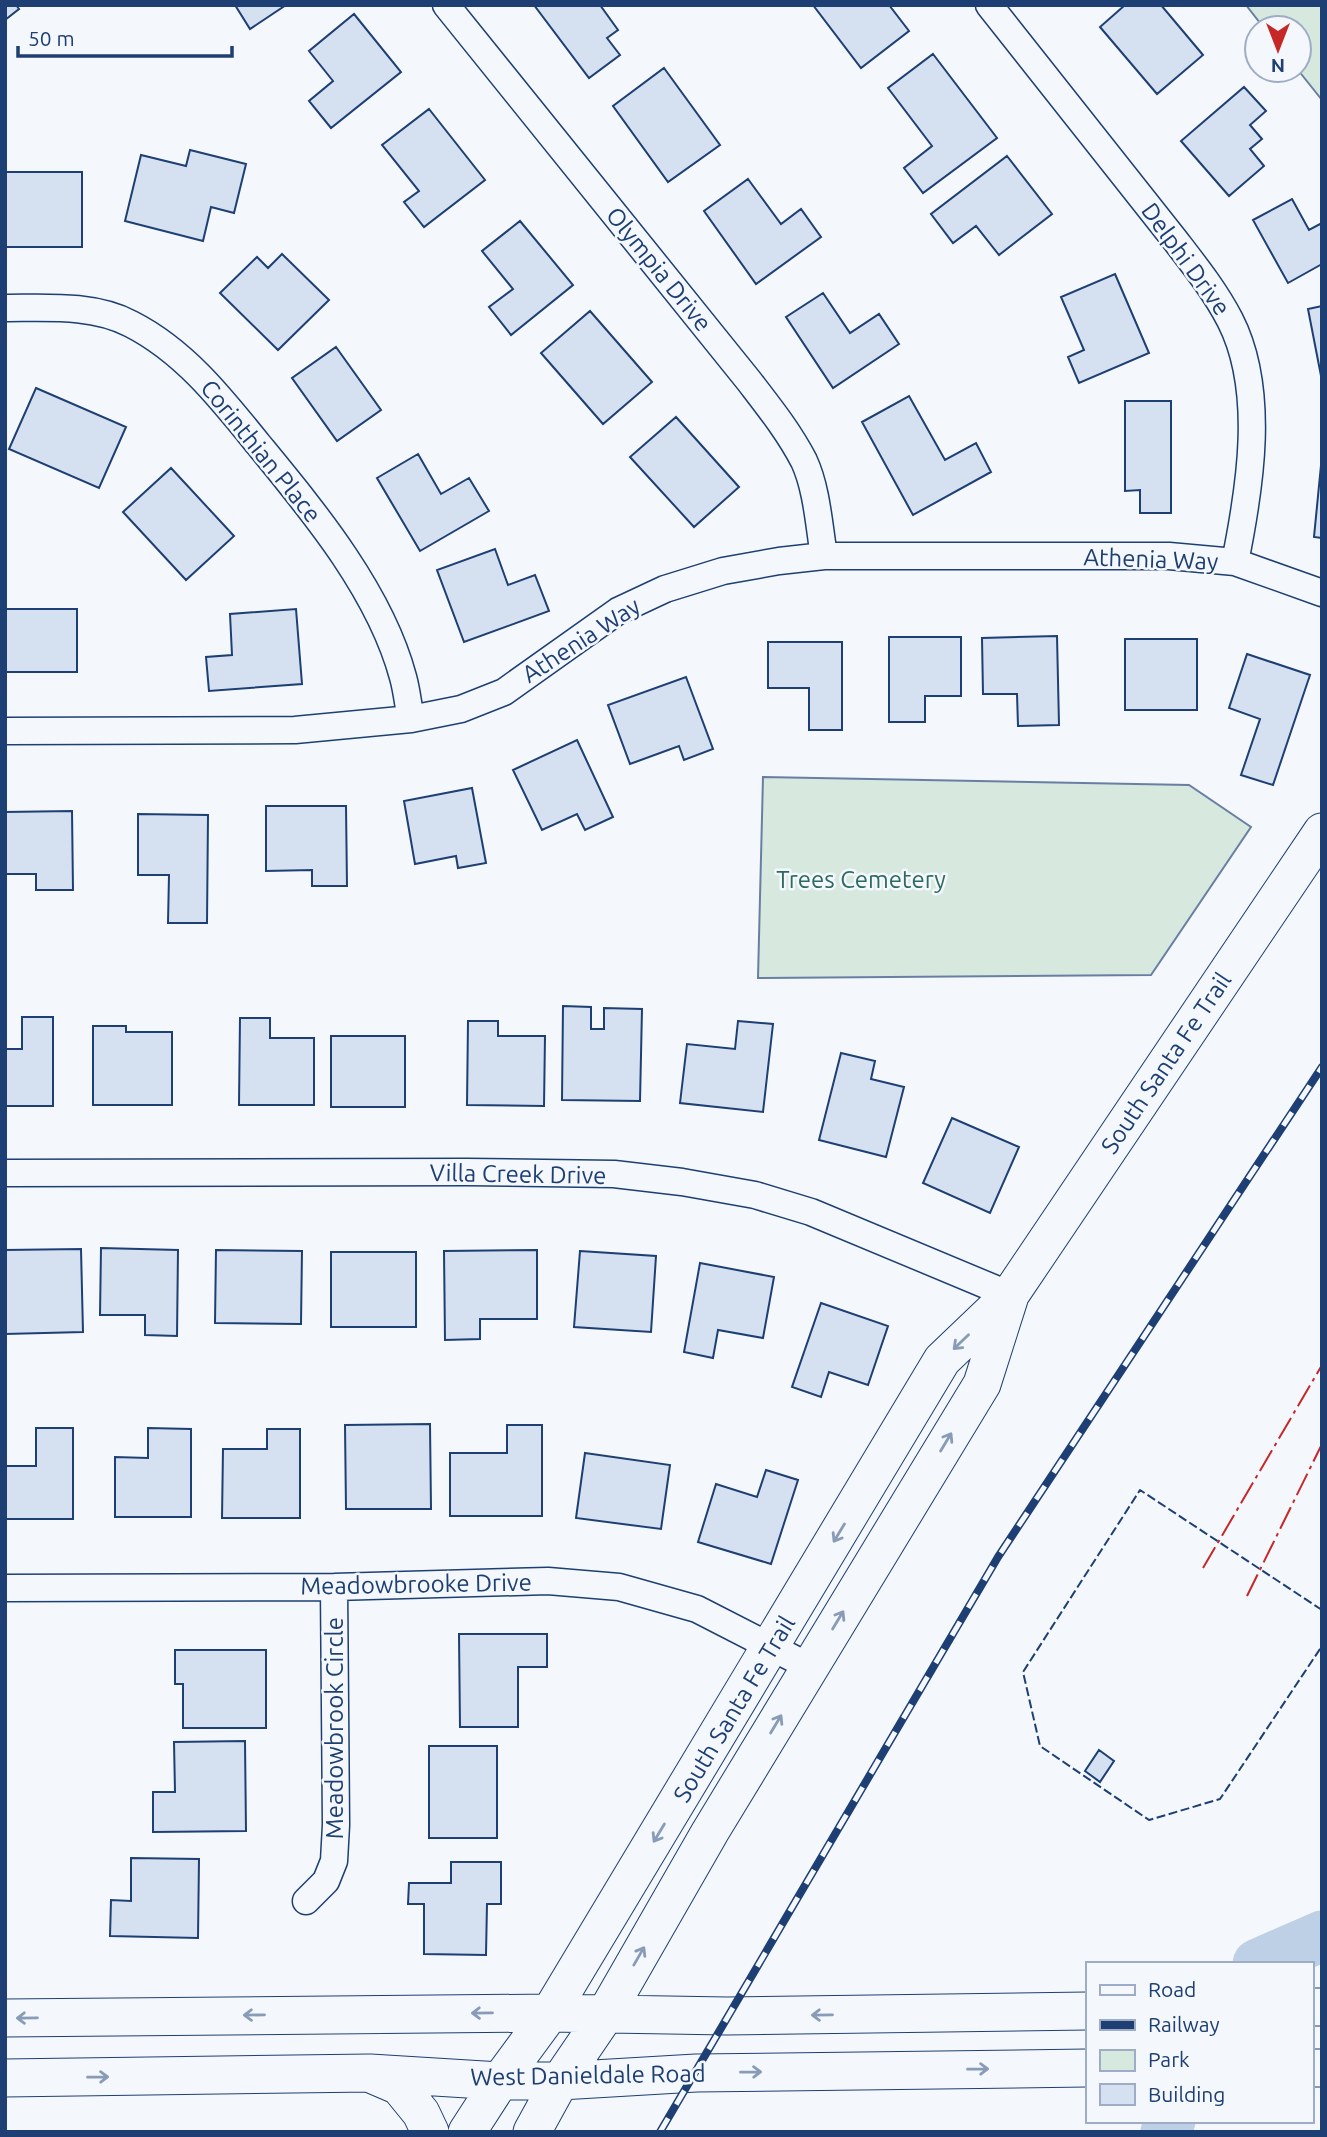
<svg xmlns="http://www.w3.org/2000/svg" width="1327" height="2137" font-family="Ubuntu,sans-serif">
<style>
.green{fill:#d7e8df;stroke:#687fa3;stroke-width:2}
.lines{fill:none;stroke-linecap:round;stroke-linejoin:round}
.river{stroke:#bed0e5;stroke-width:51}
.building{fill:#d5e0f0;stroke:#1d3f73;stroke-width:2}
.street-casing{stroke:#1d3f73;stroke-width:29}
.secondary-casing{stroke:#1d3f73;stroke-width:39}
.street{stroke:#f4f7fb;stroke-width:26}
.secondary{stroke:#f4f7fb;stroke-width:37}
.rail-casing{stroke:#1d3f73;stroke-width:8}
.rail{stroke:#f4f7fb;stroke-width:5;stroke-dasharray:16;stroke-linecap:butt}
.fence{stroke:#1d3f73;stroke-width:2;stroke-dasharray:9 3.5;stroke-linecap:butt}
.power{stroke:#c62828;stroke-width:2;stroke-dasharray:24 5 3.5 5;stroke-linecap:butt}
.oneway{stroke:#889bb7}
.labels{text-anchor:middle;dominant-baseline:central;stroke-width:5;stroke-linejoin:round;paint-order:stroke}
.street-label{font-size:24px;fill:#1d3f73;stroke:#f4f7fb}
.park-label{font-size:24px;fill:#2c6c60;stroke:#f4f7fb}
</style>
<rect width="100%" height="100%" fill="#f4f7fb"/>
<!-- green -->
<path class="green" d="M1246 5H1322V100L1298 70 1299 28H1264Z
M763 777 1189 785 1251 827 1151 975 758 978Z"/>
<g class="lines">
<!-- river -->
<path class="river" d="M1258 1964 1322 1936
M1166 2132 1170 2121"/>
</g>
<!-- building -->
<path class="building" d="M5 5H16L19 9 5 20Z
M235 5H286L250 29Z
M534 5H600L618 30 607 38 620 55 589 78Z
M813 5H889L909 31 861 68Z
M1125 5H1161L1203 55 1157 94 1100 27Z
M354 14 401 72 331 128 309 101 333 81 309 51Z
M933 54 997 138 923 193 904 168 932 146 888 88Z
M664 68 720 145 668 182 613 106Z
M1244 87 1266 111 1250 125 1262 139 1250 149 1264 166 1229 196 1181 141Z
M429 109 485 180 424 227 404 202 419 191 382 145Z
M190 150 246 164 234 213 211 207 203 241 125 221 141 155 186 166Z
M1007 156 1052 214 999 255 976 226 953 243 931 214Z
M5 172H82V247H5Z
M748 179 781 224 801 209 821 237 756 284 704 211Z
M1292 199 1309 230 1322 223V264L1288 283 1253 220Z
M520 221 573 285 511 335 489 307 513 289 482 251Z
M282 254 329 300 278 350 220 293 257 257 268 268Z
M1115 274 1149 353 1079 383 1068 357 1084 350 1061 297Z
M823 293 850 333 879 314 899 344 833 388 786 317Z
M1322 306V381L1308 309Z
M590 311 652 382 603 424 541 353Z
M336 347 381 410 337 441 292 378Z
M36 388 126 427 99 488 9 449Z
M909 396 945 460 976 443 991 472 913 515 862 422Z
M1125 401H1171V513H1140V490L1125 491Z
M676 417 739 487 694 527 630 457Z
M418 454 441 494 469 478 489 511 420 551 377 478Z
M1322 455V538L1314 537Z
M171 468 234 536 186 580 123 512Z
M495 549 508 585 535 575 549 611 464 642 437 570Z
M5 609H77V672H5Z
M296 609 302 684 209 691 206 657 232 655 230 614Z
M1057 636 1059 725 1018 726 1017 694H983L982 638Z
M889 637H961V696H925V722H889Z
M1125 639H1197V710H1125Z
M768 642H842V730H809V688H768Z
M1247 654 1310 675 1273 785 1241 775 1260 719 1229 708Z
M686 677 713 749 684 760 679 746 630 764 608 705Z
M577 740 613 817 585 830 577 814 542 830 513 770Z
M472 788 486 863 458 868 456 856 415 864 404 801Z
M266 806H346L347 886H312V870L266 871Z
M72 811 73 890H36V874H5V812Z
M138 814 208 815 207 923H168L169 875H138Z
M563 1006 591 1007V1029H604V1008L642 1009 640 1101 562 1100Z
M22 1017H53V1106H5V1049H22Z
M240 1018H270V1038H314V1105H239Z
M468 1021H498V1036H545L544 1106 467 1105Z
M738 1021 773 1024 763 1112 680 1103 687 1044 735 1049Z
M93 1026H126V1032H172V1105H93Z
M331 1036H405V1107H331Z
M841 1053 875 1061 871 1079 904 1087 886 1157 819 1140Z
M952 1118 1019 1147 990 1213 923 1183Z
M101 1248 178 1250 177 1336 145 1335V1315H100Z
M81 1249 83 1332 5 1334V1250Z
M216 1250 302 1251 301 1324 215 1323Z
M537 1250V1319H480V1339L445 1340 444 1251Z
M580 1251 656 1256 651 1332 574 1327Z
M331 1252H416V1327H331Z
M700 1263 774 1277 763 1338 718 1330 713 1358 684 1352Z
M821 1303 888 1326 868 1385 829 1372 821 1397 792 1387Z
M430 1424 431 1509H346L345 1425Z
M507 1425H542V1516H450V1453H507Z
M36 1428H73V1519H5V1466H36Z
M148 1428 191 1429V1517H115V1457L148 1458Z
M267 1429H300V1518H222L223 1449H267Z
M585 1453 670 1465 661 1529 576 1518Z
M766 1470 798 1480 771 1564 698 1542 716 1484 757 1497Z
M459 1634H547V1667H518V1727H460Z
M175 1650H266V1728H183V1684H175Z
M245 1741 246 1831 153 1832V1792H175L174 1742Z
M429 1746H497V1838H429Z
M1099 1750 1114 1761 1100 1782 1085 1771Z
M131 1858 199 1859 198 1938 110 1936 111 1900 131 1901Z
M451 1862H501V1904H487L486 1955 424 1954V1904H408L409 1883H451Z"/>
<g class="lines">
<defs>
<path id="street" d="M446 5 749 381C769 407 789 432 804 461 817 489 819 526 824 556
M989 5 1175 240C1195 266 1215 291 1230 320 1266 390 1250 488 1235 562
M5 308C46 308 93 304 131 324 184 351 221 398 258 444 313 511 380 591 403 677 407 691 408 705 411 719
M5 731 295 730 411 719 461 709 504 692 618 611 665 589 723 571 779 561 824 556H1169L1235 562 1322 593
M5 1173 467 1172 614 1174 682 1182 755 1195 811 1212 1010 1295
M5 1588 334 1587 548 1581 619 1587 697 1609 810 1667
M306 1901 326 1881 334 1861 336 1825 334 1587"/>
<path id="secondary" d="M1311 2007H1322
M5 2018 550 2013 727 2016 1087 2011
M1311 2068H1322
M371 2074 399 2086 421 2113 430 2132
M5 2078 370 2073 500 2081H560L696 2073 1087 2068
M467 2132 500 2081 550 2013 942 1360 1010 1295 1322 832
M532 2132 560 2081 605 2015 710 1832 982 1384 1009 1299"/>
</defs>
<!-- street casing -->
<use href="#street" class="street-casing"/>
<!-- secondary casing -->
<use href="#secondary" class="secondary-casing"/>
<!-- street -->
<use href="#street" class="street"/>
<!-- secondary -->
<use href="#secondary" class="secondary"/>
<defs>
<path id="rail" d="M660 2132 998 1557 1322 1067"/>
</defs>
<!-- rail casing -->
<use href="#rail" class="rail-casing"/>
<!-- rail -->
<use href="#rail" class="rail"/>
<!-- fence -->
<path class="fence" d="M1322 1610 1140 1490 1023 1672 1040 1746 1149 1820 1220 1799 1322 1646"/>
<!-- power -->
<path class="power" d="M1203 1568 1322 1365
M1247 1596 1322 1444"/>
</g>
<!-- one-way arrows -->
<defs><path id="oneway-shaft" d="M-6 0H5M1.5-3L5.5 0L1.5 3" fill="none" stroke-width="1.6" stroke-linecap="round" stroke-linejoin="round" transform="scale(1.75)"/></defs>
<g class="oneway">
<use href="#oneway-shaft" transform="translate(961 1342) rotate(136)"/>
<use href="#oneway-shaft" transform="translate(946 1442) rotate(-59)"/>
<use href="#oneway-shaft" transform="translate(839 1533) rotate(121)"/>
<use href="#oneway-shaft" transform="translate(838 1620) rotate(-59)"/>
<use href="#oneway-shaft" transform="translate(776 1724) rotate(-59)"/>
<use href="#oneway-shaft" transform="translate(659 1833) rotate(121)"/>
<use href="#oneway-shaft" transform="translate(639 1956) rotate(-60)"/>
<use href="#oneway-shaft" transform="translate(482 2013) rotate(179)"/>
<use href="#oneway-shaft" transform="translate(254 2015) rotate(179)"/>
<use href="#oneway-shaft" transform="translate(822 2015) rotate(179)"/>
<use href="#oneway-shaft" transform="translate(27 2018) rotate(179)"/>
<use href="#oneway-shaft" transform="translate(978 2069) rotate(-1)"/>
<use href="#oneway-shaft" transform="translate(751 2072) rotate(-1)"/>
<use href="#oneway-shaft" transform="translate(98 2077) rotate(-1)"/>
</g>
<g class="labels">
<!-- street labels -->
<g class="street-label">
<text transform="translate(1186 259) rotate(54)">Delphi Drive</text>
<text transform="translate(659 269) rotate(51)">Olympia Drive</text>
<text transform="translate(261 451) rotate(51)">Corinthian Place</text>
<text transform="translate(1151 559) rotate(2)">Athenia Way</text>
<text transform="translate(581 640) rotate(-33)">Athenia Way</text>
<text transform="translate(1166 1063) rotate(-56)">South Santa Fe Trail</text>
<text transform="translate(518 1174) rotate(1)">Villa Creek Drive</text>
<text transform="translate(416 1584) rotate(-1)">Meadowbrooke Drive</text>
<text transform="translate(734 1709) rotate(-59)">South Santa Fe Trail</text>
<text transform="translate(334 1728) rotate(-90)">Meadowbrook Circle</text>
<text transform="translate(588 2075) rotate(-1)">West Danieldale Road</text>
</g>
<!-- park labels -->
<g class="park-label">
<text x="861" y="879">Trees Cemetery</text>
</g>
</g>
<!-- border -->
<rect width="1327" height="2137" fill="none" stroke="#1d3f73" stroke-width="14"/>
<!-- legend -->
<rect x="1086" y="1962" width="228" height="161" fill="#f4f7fb" stroke="#9eadc5" stroke-width="2"/>
<rect x="1100" y="1985" width="35" height="10" fill="#f4f7fb" stroke="#9eadc5" stroke-width="2"/>
<text x="1148" y="1997" font-size="21" fill="#1d3f73">Road</text>
<rect x="1100" y="2020" width="35" height="10" fill="#1d3f73" stroke="#9eadc5" stroke-width="2"/>
<text x="1148" y="2032" font-size="21" fill="#1d3f73">Railway</text>
<rect x="1100" y="2050" width="35" height="21" fill="#d7e8df" stroke="#9eadc5" stroke-width="2"/>
<text x="1148" y="2067" font-size="21" fill="#1d3f73">Park</text>
<rect x="1100" y="2084" width="35" height="21" fill="#d5e0f0" stroke="#9eadc5" stroke-width="2"/>
<text x="1148" y="2102" font-size="21" fill="#1d3f73">Building</text>
<!-- north arrow -->
<g transform="translate(1278 49) rotate(180)"><circle r="33" fill="#f4f7fb" stroke="#9eadc5" stroke-width="2"/>
<path d="M0-5L12 26L0 18L-12 26Z" fill="#c62828"/>
<text y="-10" font-size="19" font-weight="bold" text-anchor="middle" fill="#1d3f73">N</text>
</g>
<!-- scale -->
<path d="M18 46v10h214v-10" fill="none" stroke="#1d3f73" stroke-width="3.5"/>
<text x="28" y="46" font-size="21" fill="#1d3f73" stroke="#f4f7fb" stroke-width="5" paint-order="stroke">50 m</text>
</svg>
